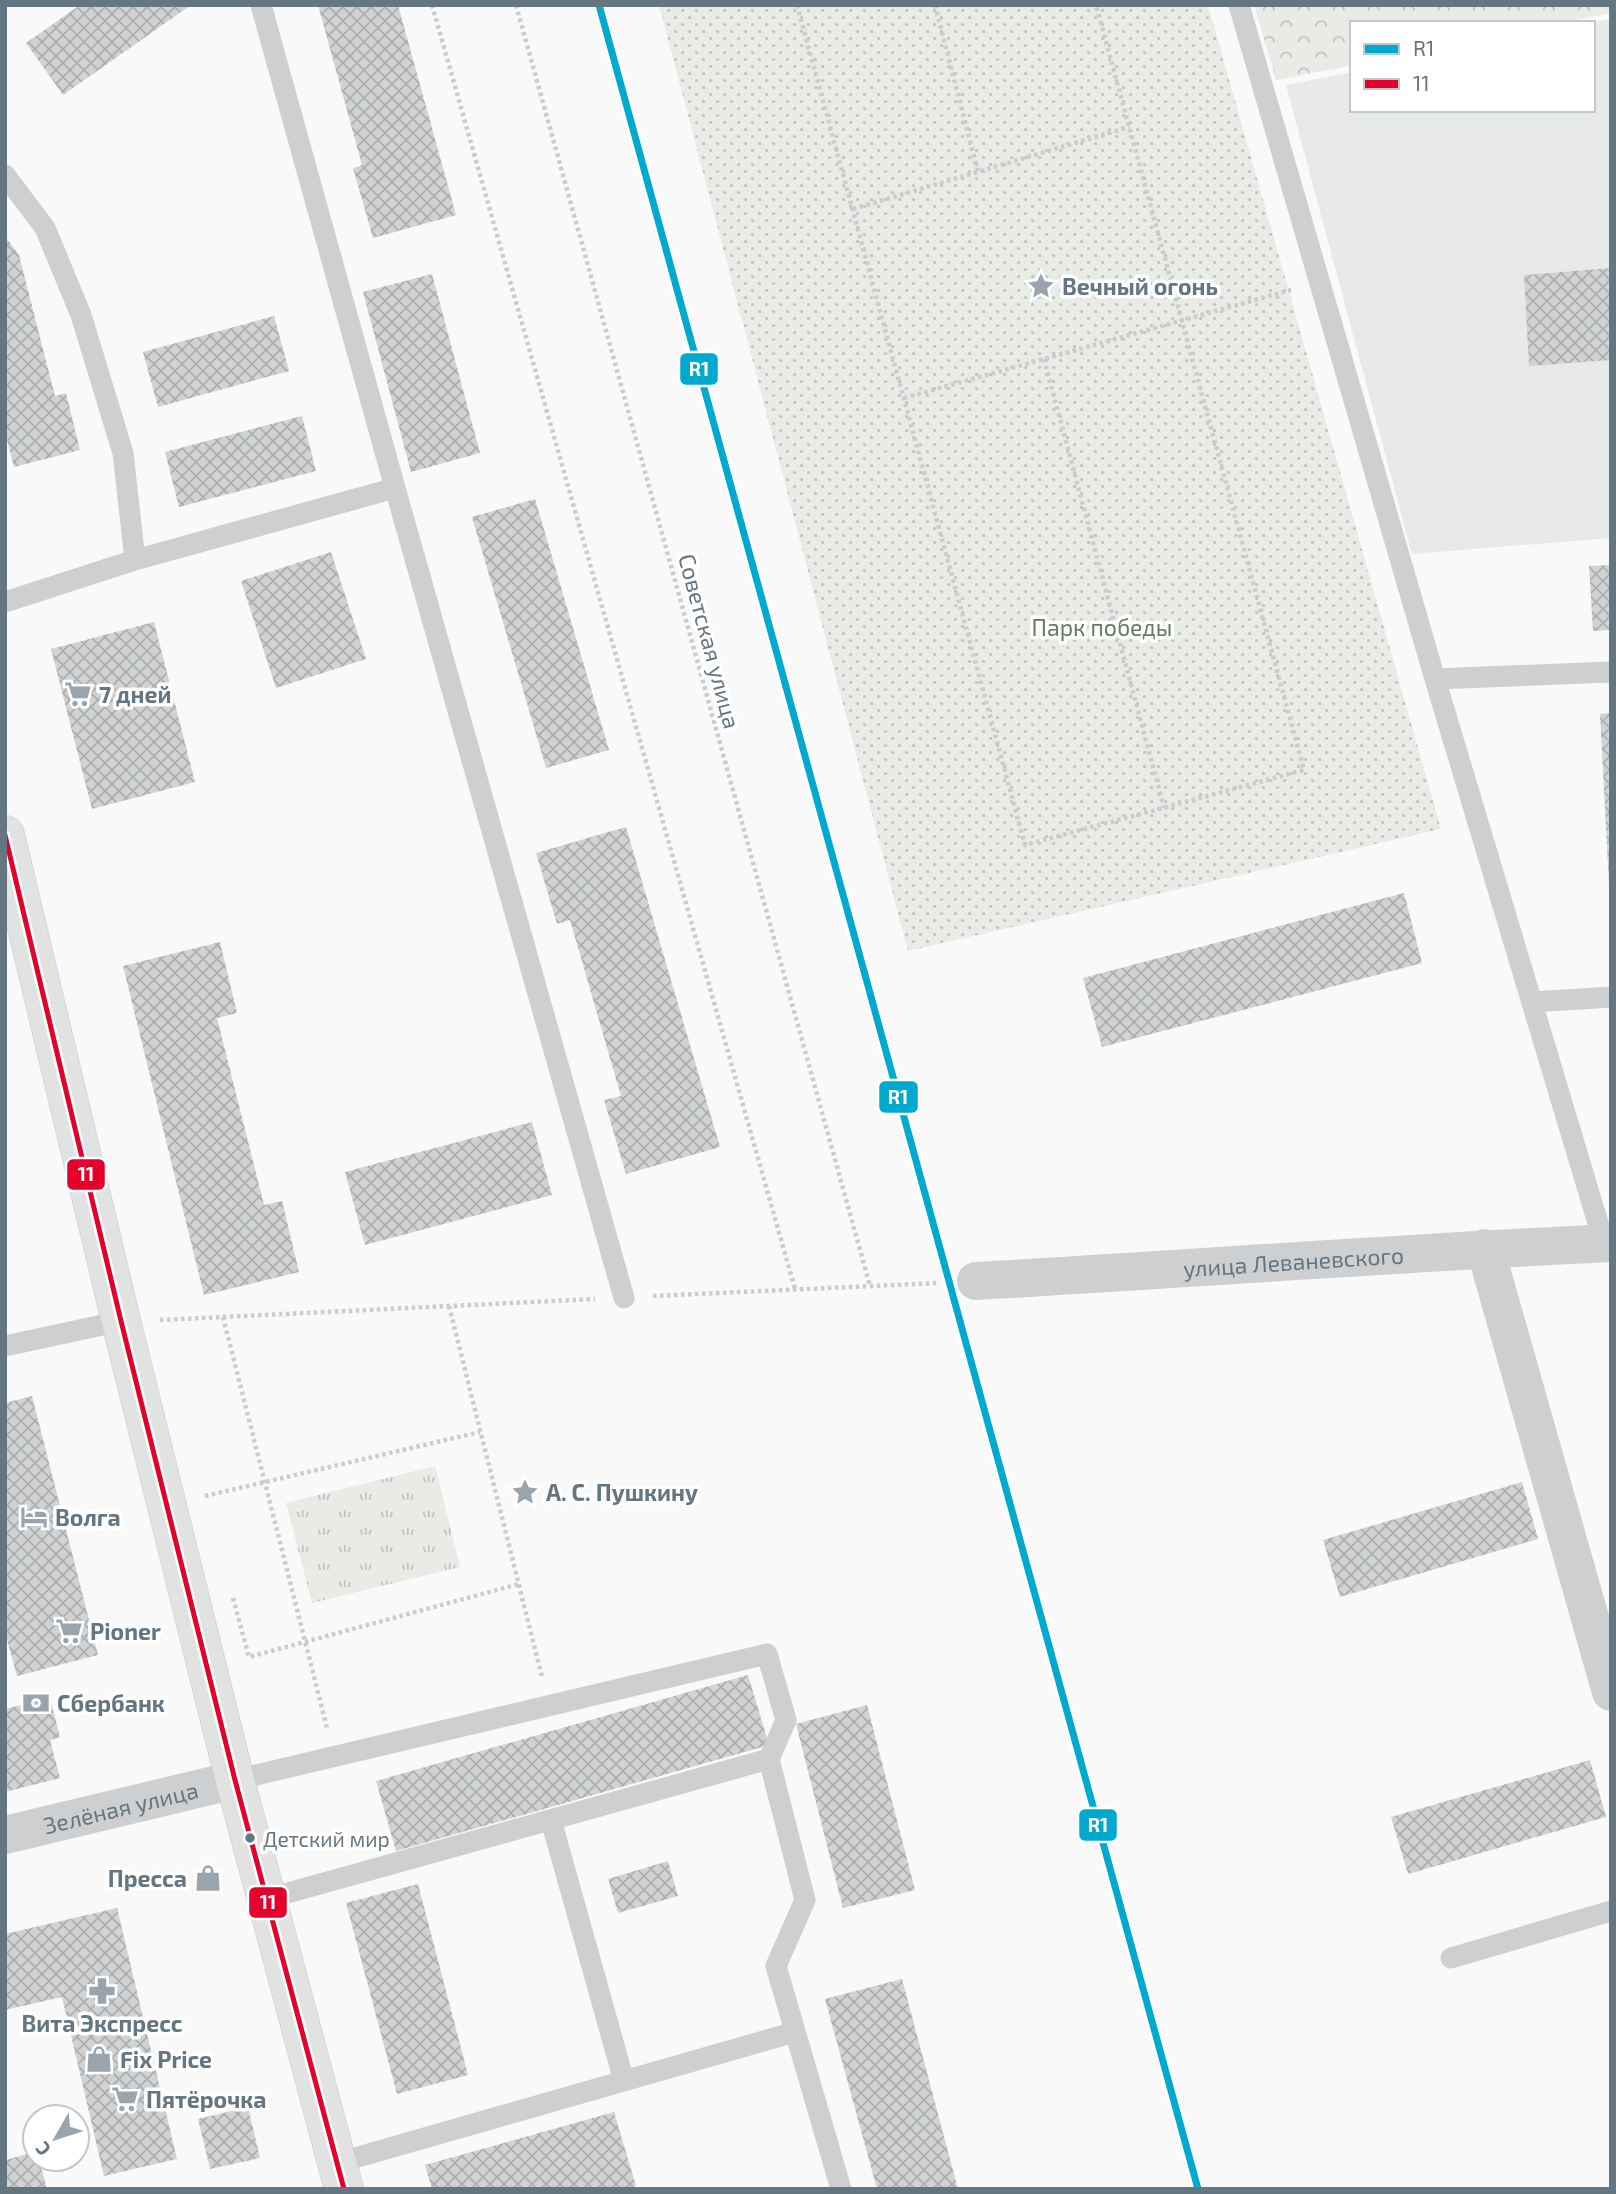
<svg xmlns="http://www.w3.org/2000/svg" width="1616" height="2194" font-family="'Exo 2',sans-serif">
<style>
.built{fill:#e8e9e9}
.grass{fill:url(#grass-tufts)}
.forest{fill:url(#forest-crowns)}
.park{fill:url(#park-dots)}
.building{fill:url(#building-cross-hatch)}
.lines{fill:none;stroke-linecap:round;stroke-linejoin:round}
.secondary-casing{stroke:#d5d6d7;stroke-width:40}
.path{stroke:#cbcccd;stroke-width:4.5;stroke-dasharray:3.5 3.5;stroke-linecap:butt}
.lane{stroke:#cecfd0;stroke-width:21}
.street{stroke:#cecfd0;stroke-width:38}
.secondary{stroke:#e1e2e2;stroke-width:38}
.bus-1-casing{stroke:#fff;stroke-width:10}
.bus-1{stroke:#e4002b;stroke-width:5}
.rail-1-casing{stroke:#fff;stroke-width:12}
.rail-1{stroke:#00a9ce;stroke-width:7}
.bus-dot{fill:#657683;stroke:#fff;stroke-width:2.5}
.labels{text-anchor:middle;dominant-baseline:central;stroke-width:7;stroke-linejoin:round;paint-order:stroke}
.bus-label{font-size:21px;fill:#657683;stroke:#fff;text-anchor:start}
.poi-label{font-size:23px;font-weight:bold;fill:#657683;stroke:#fff;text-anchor:start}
.park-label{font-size:23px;fill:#687a64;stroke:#fff}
.street-label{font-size:23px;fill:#657683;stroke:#fff}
.line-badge{stroke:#fff;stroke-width:2.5}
.badge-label{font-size:19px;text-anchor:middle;font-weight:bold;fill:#fff}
</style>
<defs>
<pattern id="grass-tufts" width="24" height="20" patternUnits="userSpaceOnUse" patternTransform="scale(1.75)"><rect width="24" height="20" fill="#e8ebe6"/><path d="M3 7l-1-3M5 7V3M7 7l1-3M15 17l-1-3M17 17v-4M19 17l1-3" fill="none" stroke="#c0c3c0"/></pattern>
<pattern id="forest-crowns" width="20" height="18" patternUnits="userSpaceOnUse" patternTransform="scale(1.75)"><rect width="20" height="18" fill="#e8ebe6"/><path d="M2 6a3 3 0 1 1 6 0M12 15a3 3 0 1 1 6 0" fill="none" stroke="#c0c3c0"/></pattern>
<pattern id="park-dots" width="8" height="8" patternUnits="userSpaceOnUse" patternTransform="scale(1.75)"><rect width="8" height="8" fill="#e8ebe6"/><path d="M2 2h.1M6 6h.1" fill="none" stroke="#c0c3c0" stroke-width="1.8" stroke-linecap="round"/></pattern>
<pattern id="building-cross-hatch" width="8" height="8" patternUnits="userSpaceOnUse" patternTransform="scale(1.75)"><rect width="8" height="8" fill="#d0d2d3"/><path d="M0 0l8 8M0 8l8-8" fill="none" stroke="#acafb1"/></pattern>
</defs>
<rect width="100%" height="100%" fill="#f9f9f9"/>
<!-- built -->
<path class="built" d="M1611 19V538L1412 554 1286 85 1352 72V110H1593V23H1591Z"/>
<!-- grass -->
<path class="grass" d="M435 1466 460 1567 312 1603 286 1503Z"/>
<!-- forest -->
<path class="forest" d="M1254 5H1611V13L1561 23H1352V65L1276 80Z"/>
<!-- park -->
<path class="park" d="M659 5H1208L1441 829 908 951Z"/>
<!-- building -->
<path class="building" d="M80 5H191L63 95 26 43Z
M318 5H398L456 215 373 238 353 168 362 165Z
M5 236 19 255 55 396 66 393 80 450 14 467 5 432Z
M1611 268V360L1529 366 1524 275Z
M432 274 480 453 411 472 363 292Z
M274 316 289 371 158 407 143 352Z
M302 416 316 471 179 507 165 452Z
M535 499 609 750 546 768 472 517Z
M331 552 366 659 276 688 241 581Z
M1611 565V630L1593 631 1589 566Z
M154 622 195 782 92 809 51 649Z
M1611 713V884H1609L1600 714Z
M626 827 720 1147 626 1174 604 1100 621 1096 570 920 557 924 536 853Z
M1404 893 1422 963 1102 1047 1083 978Z
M220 942 237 1013 217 1018 264 1205 282 1201 299 1272 204 1295 123 966Z
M532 1122 552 1195 365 1245 345 1172Z
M32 1396 98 1655 17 1676 5 1632V1403Z
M1522 1482 1538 1539 1340 1597 1323 1540Z
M748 1675 769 1745 396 1851 376 1781Z
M50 1698 60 1737 50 1740 60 1778 5 1792V1709Z
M867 1705 915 1890 843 1908 796 1724Z
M1590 1760 1606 1817 1408 1874 1391 1817Z
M668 1861 678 1896 618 1913 608 1879Z
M418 1884 468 2075 397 2094 346 1903Z
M117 1908 177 2159 104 2176 62 1997 5 2010V1934Z
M902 1979 958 2189H877L825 1999Z
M248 2107 260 2158 210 2169 198 2119Z
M614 2112 636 2186 628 2189H432L425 2165Z
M35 2152V2159H39L47 2189H5V2160Z"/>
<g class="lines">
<defs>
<path id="secondary" d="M5 835 121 1321 235 1780 344 2189"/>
</defs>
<!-- secondary casing -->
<use href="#secondary" class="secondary-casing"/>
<!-- path -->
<path class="path" d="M432 5 795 1289
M516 5 870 1286
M797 5 1025 845 1304 770 1096 5
M935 5 978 172
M853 209 1129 127
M1044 359 1164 808
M904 398 1291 290
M653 1296 938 1283
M449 1306 542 1677
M223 1317 327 1728
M160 1320 595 1299
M205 1496 480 1432
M233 1598 249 1657 519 1584"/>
<!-- lane -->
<path class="lane" d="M1239 5 1435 679
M5 175 45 228 81 315 123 453 135 560
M395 488 624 1298
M5 602 135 560 395 488 261 5
M1533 1002 1611 997
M1604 1243 1435 679 1611 672
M5 1346 121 1321
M235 1780 767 1654 786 1720 769 1759 805 1900 776 1966 841 2189
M551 1820 624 2081
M266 1899 769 1759
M1451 1958 1611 1911
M337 2163 795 2032"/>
<!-- street -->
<g class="street">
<path d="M1485 1248 1611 1692"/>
<path id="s1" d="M976 1281C1188 1269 1399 1253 1611 1243"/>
<path id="s2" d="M5 1835 235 1780"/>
</g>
<!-- secondary -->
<use href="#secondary" class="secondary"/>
<defs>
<path id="bus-1" d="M5 835 121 1321 235 1780 344 2189"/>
</defs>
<!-- bus-1 casing -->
<use href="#bus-1" class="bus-1-casing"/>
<!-- bus-1 -->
<use href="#bus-1" class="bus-1"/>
<defs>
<path id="rail-1" d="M599 5 1198 2189"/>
</defs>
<!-- rail-1 casing -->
<use href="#rail-1" class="rail-1-casing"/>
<!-- rail-1 -->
<use href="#rail-1" class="rail-1"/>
</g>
<!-- icons -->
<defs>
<symbol id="sight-bare" viewBox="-9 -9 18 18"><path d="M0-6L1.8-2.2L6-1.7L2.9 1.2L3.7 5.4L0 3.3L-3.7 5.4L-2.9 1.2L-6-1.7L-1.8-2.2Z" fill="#99a4ac" stroke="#fff" stroke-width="2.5" paint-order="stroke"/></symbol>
<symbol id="supermarket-bare" viewBox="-9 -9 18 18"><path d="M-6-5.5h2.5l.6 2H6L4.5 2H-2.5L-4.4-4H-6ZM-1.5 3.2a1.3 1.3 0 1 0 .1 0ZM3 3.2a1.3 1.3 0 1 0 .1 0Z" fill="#99a4ac" stroke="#fff" stroke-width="2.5" paint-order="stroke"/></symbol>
<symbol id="hotel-bare" viewBox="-9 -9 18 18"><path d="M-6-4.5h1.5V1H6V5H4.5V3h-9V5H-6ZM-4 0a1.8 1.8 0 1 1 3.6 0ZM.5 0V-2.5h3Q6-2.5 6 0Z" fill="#99a4ac" stroke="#fff" stroke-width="2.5" paint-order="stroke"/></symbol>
<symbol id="bank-bare" viewBox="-9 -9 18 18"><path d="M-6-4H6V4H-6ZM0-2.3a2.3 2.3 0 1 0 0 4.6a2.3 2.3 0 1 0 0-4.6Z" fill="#99a4ac" stroke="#fff" stroke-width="2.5" paint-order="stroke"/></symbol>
<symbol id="shop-bare" viewBox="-9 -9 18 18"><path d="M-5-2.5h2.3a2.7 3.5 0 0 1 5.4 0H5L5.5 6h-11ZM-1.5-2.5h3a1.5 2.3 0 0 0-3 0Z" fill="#99a4ac" stroke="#fff" stroke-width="2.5" paint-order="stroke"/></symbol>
<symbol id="pharmacy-bare" viewBox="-9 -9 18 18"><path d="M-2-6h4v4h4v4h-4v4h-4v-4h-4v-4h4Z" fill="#99a4ac" stroke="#fff" stroke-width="2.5" paint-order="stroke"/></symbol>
</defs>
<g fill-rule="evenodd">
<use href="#sight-bare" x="1022" y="267" width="38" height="38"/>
<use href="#supermarket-bare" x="59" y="675" width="38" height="38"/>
<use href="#sight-bare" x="506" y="1473" width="38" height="38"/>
<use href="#hotel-bare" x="15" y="1498" width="38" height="38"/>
<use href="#supermarket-bare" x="50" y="1612" width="38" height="38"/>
<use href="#bank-bare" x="17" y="1684" width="38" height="38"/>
<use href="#shop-bare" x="189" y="1859" width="38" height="38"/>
<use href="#pharmacy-bare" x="83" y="1972" width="38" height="38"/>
<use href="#shop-bare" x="80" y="2040" width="38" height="38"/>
<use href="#supermarket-bare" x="106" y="2080" width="38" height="38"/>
</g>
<!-- markers -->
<circle class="bus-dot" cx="250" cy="1838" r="6"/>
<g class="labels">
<!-- bus labels -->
<g class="bus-label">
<text x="263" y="1838">Детский мир</text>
</g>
<!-- poi labels -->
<g class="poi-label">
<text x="1062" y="286">Вечный огонь</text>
<text x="99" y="694">7 дней</text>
<text x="546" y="1492">А. С. Пушкину</text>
<text x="55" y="1517">Волга</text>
<text x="90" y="1631">Pioner</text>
<text x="57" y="1703">Сбербанк</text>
<text x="187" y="1878" text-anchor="end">Пресса</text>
<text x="102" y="2023" text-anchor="middle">Вита Экспресс</text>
<text x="120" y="2059">Fix Price</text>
<text x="146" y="2099">Пятёрочка</text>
</g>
<!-- park labels -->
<g class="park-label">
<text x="1102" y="627">Парк победы</text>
</g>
<!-- street labels -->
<g class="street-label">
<text transform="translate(710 641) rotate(75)">Советская улица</text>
<text stroke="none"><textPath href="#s1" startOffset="318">улица Леваневского</textPath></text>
<text stroke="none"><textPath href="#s2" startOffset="119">Зелёная улица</textPath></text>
</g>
</g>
<g class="line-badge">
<rect x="679" y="352" width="40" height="34" rx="7" fill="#00a9ce"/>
<rect x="878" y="1080" width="41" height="34" rx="7" fill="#00a9ce"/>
<rect x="66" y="1158" width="40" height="33" rx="7" fill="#e4002b"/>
<rect x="1078" y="1808" width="40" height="34" rx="7" fill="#00a9ce"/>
<rect x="248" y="1886" width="40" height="33" rx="7" fill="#e4002b"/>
</g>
<g class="badge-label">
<text x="699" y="376">R1</text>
<text x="898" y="1104">R1</text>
<text x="86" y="1181">11</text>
<text x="1098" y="1832">R1</text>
<text x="268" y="1909">11</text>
</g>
<!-- border -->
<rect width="1616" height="2194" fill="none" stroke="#657683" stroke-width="14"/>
<!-- legend -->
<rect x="1350" y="21" width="245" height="91" fill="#ffffff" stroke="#c1c8cd" stroke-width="2"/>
<rect x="1364" y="44" width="35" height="10" fill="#00a9ce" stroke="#c1c8cd" stroke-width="2"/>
<text x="1413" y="56" font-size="21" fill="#657683">R1</text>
<rect x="1364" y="79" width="35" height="10" fill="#e4002b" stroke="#c1c8cd" stroke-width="2"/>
<text x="1413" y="91" font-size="21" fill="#657683">11</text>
<!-- north arrow -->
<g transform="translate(56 2138) rotate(231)"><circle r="33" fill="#ffffff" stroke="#c1c8cd" stroke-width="2"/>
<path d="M0-5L12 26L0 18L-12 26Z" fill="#99a4ac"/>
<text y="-10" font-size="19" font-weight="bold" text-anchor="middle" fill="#657683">С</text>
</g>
</svg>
